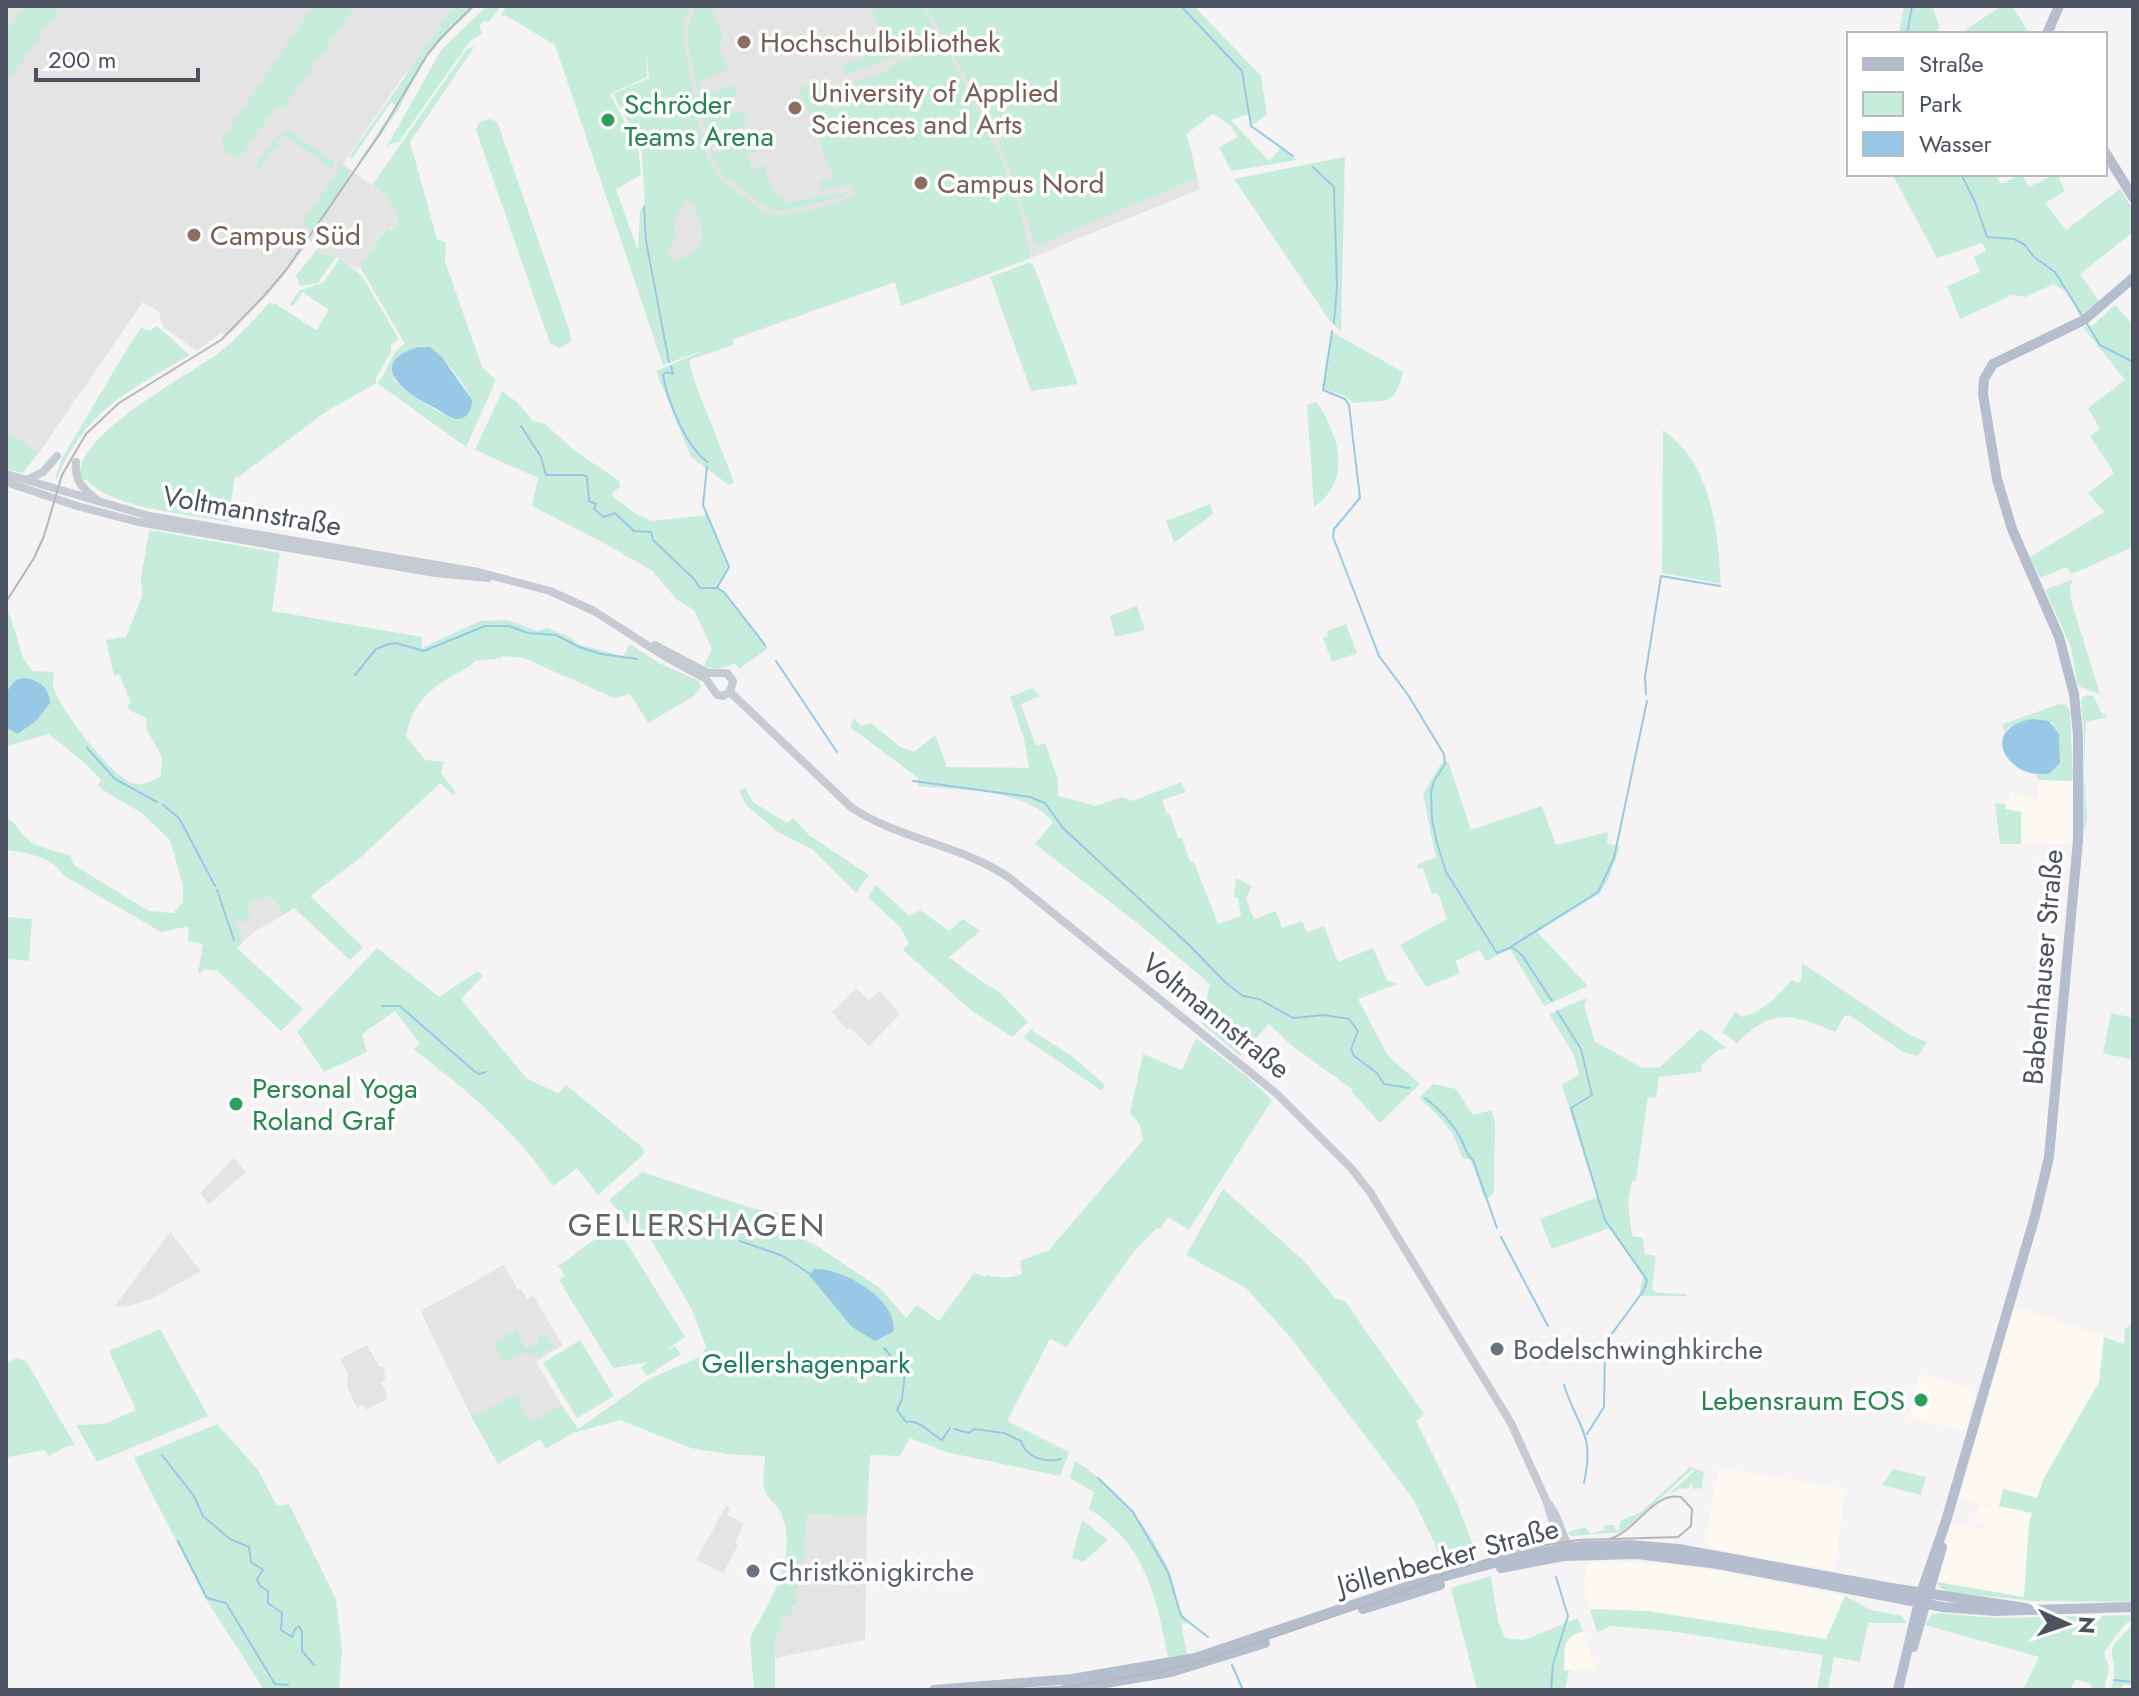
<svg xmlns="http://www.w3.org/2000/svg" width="2139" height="1696" font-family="Jost,sans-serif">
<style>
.commercial{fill:#fcfaf0}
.education{fill:#e5e4e4}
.green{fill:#c6eddc;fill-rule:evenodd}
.water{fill:#97c9e6}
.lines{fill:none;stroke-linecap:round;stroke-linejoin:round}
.stream{stroke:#97c9e6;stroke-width:2}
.minor{stroke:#c5cad3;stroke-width:8}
.major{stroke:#b5bece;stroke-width:10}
.tram{stroke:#b5b7bc;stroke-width:2}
.education-dot{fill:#8d6e63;stroke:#fff;stroke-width:3}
.leisure-dot{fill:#2e9e5b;stroke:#fff;stroke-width:3}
.worship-dot{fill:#6b7280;stroke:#fff;stroke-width:3}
.labels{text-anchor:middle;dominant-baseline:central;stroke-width:7;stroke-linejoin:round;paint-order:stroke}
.education-label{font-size:28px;fill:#785e54;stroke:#fff;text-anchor:start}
.leisure-label{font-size:28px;fill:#27864d;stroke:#fff;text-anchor:start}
.street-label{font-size:28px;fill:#4c525f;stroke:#fff}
.worship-label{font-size:28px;fill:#5b616d;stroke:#fff;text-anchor:start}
.park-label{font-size:28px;fill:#207d5e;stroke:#fff}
.quarter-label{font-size:32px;letter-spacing:2px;fill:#5f6267;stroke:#fff}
</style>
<rect width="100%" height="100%" fill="#f5f3f3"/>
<!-- commercial -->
<path class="commercial" d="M2039 780 2073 781 2072 844H2021V813L2004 809 2011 792 2038 799Z
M2014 1306 2104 1336 2099 1382 2044 1478 2037 1498 2004 1489 2033 1512 2029 1524 2024 1597 1937 1582 1952 1525 1983 1529 1985 1523 1974 1520 1979 1505 1989 1508 1990 1505 1959 1499Z
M1926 1375 1966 1388 1972 1392 1973 1399 1964 1431 1908 1417 1919 1377Z
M1722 1468 1845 1489 1835 1571 1713 1548 1708 1544 1706 1537 1715 1488 1718 1472Z
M1614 1561 1700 1568 1845 1596 1826 1639 1648 1611 1590 1609 1584 1583 1586 1567 1594 1562Z
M1583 1631 1596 1671 1564 1670 1565 1643 1570 1636Z"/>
<!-- education -->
<path class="education" d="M6 6H466L403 77 343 164 385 195 400 217 396 228 386 229 358 270 340 258 319 253 320 246 311 240 279 282 236 328 227 336 221 333 197 351 163 327 159 312 143 302 41 450 22 473 6 469Z
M648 6H1082L1189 142 1200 189 1031 258 952 288 945 264 670 362 647 242 641 142 613 94 649 78Z
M258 882 284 915 257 930 243 942 229 903Z
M856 988 869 1000 880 991 900 1014 869 1046 850 1028 847 1030 832 1012Z
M234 1158 246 1172 209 1204 200 1193Z
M170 1232 201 1271 153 1298 129 1306 114 1307Z
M504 1265 518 1290 521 1289 527 1299 533 1296 563 1345 536 1362 562 1405 531 1422 495 1406 471 1416 422 1314 423 1310Z
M367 1345 379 1366 384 1367 385 1380 380 1383 385 1388 387 1399 366 1410 363 1405 357 1408 347 1387 348 1373 340 1359Z
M726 1506 730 1508 727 1515 744 1523 735 1543 738 1545 734 1553 723 1573 696 1560Z
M807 1514 867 1516 865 1640 776 1658 773 1642 775 1634 781 1626V1616L796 1606 798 1563H804Z"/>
<!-- green -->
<path class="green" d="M24 6H61L10 79 6 77V32Z
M313 6H355L284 108 278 104 238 160 224 151 221 140Z
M452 6H476L448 32 428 55 398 110 365 158 359 161 396 106 391 102 352 159 349 157 453 8Z
M487 6H501L489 22 483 21 479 26 483 33 470 41 399 142 390 144 384 152 441 50Z
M506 6H690C677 31 688 58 692 84 697 113 700 155 720 178 727 185 736 191 744 197 753 204 765 213 776 215 796 217 835 203 854 196L850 184 822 190 819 182 833 177 799 88 825 78 834 111 847 101 857 81 884 72 896 62 946 48 1000 156 1021 213 1031 258 901 306 895 282 733 338V345L689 360 694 380 734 482 729 485 691 457 656 371 710 348 663 365 555 45 505 15 501 16ZM646 53 649 78 613 94 642 147 645 203 640 211 638 251 616 189 641 175 638 147 610 94 647 77ZM687 198C699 212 711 238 693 252 688 256 680 259 674 262L667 255 676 238 674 221Z
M695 6H711L724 41 718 43 728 70 699 82 704 96 733 85 737 95 726 100 731 113 743 110 748 124 709 139 714 154 754 140 758 150 747 155 752 169 764 165 775 196 782 194 786 203 849 192 848 194 807 206 779 211 767 208 724 176 711 155 707 139 688 45 687 31Z
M871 6H922L942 42 917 48 846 75 842 65 887 49Z
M926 6H1194L1261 76 1267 115 1252 125 1249 114 1231 120 1269 161 1281 148 1297 160 1231 171 1219 147 1238 137 1230 125 1213 114 1186 134 1197 178 1036 246 1003 152 987 115Z
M1904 6H1932L1940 28 1937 29 1938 34H1899Z
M2001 6H2012L2029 33 1960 34Z
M475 46 410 142 437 239 446 243 445 261 482 367 496 380 466 447 377 383 327 411 237 478 235 476 228 522C192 514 111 509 87 480H81C68 437 191 375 221 351 238 338 253 320 269 303L276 304 316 330 329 310 303 292 293 306 290 304 300 290 323 283 340 258 362 276 399 339 391 345V352L375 380 377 383C390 371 389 352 405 344L360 267 387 228 391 230 396 228 399 217 385 195 372 185 467 49ZM423 346C438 348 465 383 470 397 471 398 470 408 470 410 466 415 462 420 454 418 440 416 406 391 394 380 394 357 400 352 423 346Z
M490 119 497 122 499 127 570 332 571 342 559 348 550 343 476 130 479 122Z
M287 129 334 161 333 169 284 135 258 172 254 167 274 140Z
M1345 157 1341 331 1330 321 1234 179Z
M336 160 348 170 350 180 315 232 302 223 339 169Z
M1892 174H1995L2001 184 2022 174 2029 187 2057 174 2065 191 2045 203 2066 230 2120 189 2133 209V232L2080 274 2099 301 2080 316 2067 292 2053 284 2026 297 2012 295 1960 319 1947 286 1980 272 1974 257 1986 251 1982 243 1937 258Z
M320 246 319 253 336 257 318 283 300 286 296 275Z
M1028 263 1033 264 1078 384 1031 391 990 277Z
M2115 305 2133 325V547L2072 574 2066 567 2040 578 2030 557 2104 512 2088 493 2114 473 2090 436 2100 429 2088 408 2125 380 2083 327 2092 326Z
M157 326 190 355C129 391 86 409 57 479L55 478 62 458 130 344 141 328 150 331Z
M1332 332 1403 372C1395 407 1385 400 1354 403L1345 396 1324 389Z
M502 391 517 402 533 421 545 424 574 450 619 481 620 487 612 493V496L636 514 652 521 707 515 728 569 718 588 724 591 768 648 739 669 735 663C726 668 713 671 704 666L712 649 694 610 676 599 653 571 602 542 532 506 538 478 475 450Z
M1317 402C1338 435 1354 479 1314 507L1307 405Z
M1663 430C1713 466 1717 528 1721 584L1662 573Z
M6 431 38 453 23 473 6 469Z
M1210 504 1213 514 1174 543 1166 521Z
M149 530 280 553 272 611 422 637V648L480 621 507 620 538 631 547 628 569 637 580 645 623 656 630 644 659 663 699 681 701 687 694 696 648 723 630 694 614 698 524 658 502 656 501 658 475 661C467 670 457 673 447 679 425 692 410 711 406 736L425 760 444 762 441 773 456 793 453 795 440 783 360 858 310 896 363 947 350 960 294 908 284 915 269 895 261 901 257 897 247 905 251 915 243 924 240 919 235 920 243 942 237 948 303 1009 281 1031 218 971 205 969 198 974 203 944 188 941 189 928 185 927 161 932 63 875C50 856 28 853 6 850V818C16 822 18 830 25 837 36 848 56 851 70 855L75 866 149 911 173 913 183 902V886L170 840 143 814 103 790 98 785 101 780 87 765 49 734 6 746V728L17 734 23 732 49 693 35 680 6 692V617L9 612 23 658 32 671 54 672C54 677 52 681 53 685 57 706 111 776 132 783 143 786 152 782 161 776L162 757 147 730 146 718 129 710 127 705 131 703 119 674 114 676 106 640 126 637 142 596 141 579Z
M2073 579 2070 587 2071 600 2100 694 2078 686 2071 647 2045 590Z
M1137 606 1145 630 1115 637 1110 616Z
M1346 624 1357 653 1332 662 1323 638 1328 636 1327 631Z
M1032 688 1040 696 1021 704 1036 746 1045 743 1058 779V796L1096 806 1122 797 1133 801 1181 782 1186 792 1162 800 1167 814H1170L1178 838H1182L1190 862H1194L1218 924 1241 916 1238 898 1234 897 1236 878 1252 886 1246 899 1254 919 1276 911 1282 928 1302 921 1307 932 1324 926 1338 962 1373 948 1387 980 1397 984 1358 999 1388 1056 1420 1084 1380 1123 1352 1092 1353 1090 1291 1045 1269 1024 1240 1056 1202 1024 1210 984 1141 926 1035 844 1053 822C1022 787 962 791 918 786V778L850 727 854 718 861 726 871 723 900 747 914 752 935 735 947 767 1029 768 1024 739 1010 697Z
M2088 695 2094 697 2101 712 2108 717 2086 722 2084 773 2087 818 2082 842 2084 736 2081 701 2082 697Z
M2059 704 2066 705 2070 711 2073 781 2039 780 2035 775H2043L2053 723C2038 717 2017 720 2004 731L2003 724Z
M1448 761 1471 830 1542 806 1556 845 1608 832 1607 843 1620 847 1608 880 1599 894 1537 932 1588 986 1544 1006 1510 949 1486 961 1480 950 1455 961 1460 973 1426 987 1400 945 1447 919 1438 893 1432 894 1423 868 1418 869 1417 865 1436 857 1423 794 1441 764Z
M745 788 753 802 787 823 793 818 809 835 869 875 856 893 812 849 778 832 747 806 739 791Z
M1995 803 2006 805 2005 809 2021 812V844H2000Z
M876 885 909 916 920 910 949 931 963 919 980 931 949 957 982 982 998 991 1028 1022 1012 1037 972 1011 903 950 909 943 900 927 868 897Z
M7 917 32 919 29 961 6 959Z
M377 948 439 997 478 971 483 976 461 999 526 1078 558 1093 566 1085 643 1148 644 1154 598 1195 577 1168 553 1186C513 1128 468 1091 413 1049L420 1044 395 1011 362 1034 367 1052 324 1072 297 1032Z
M1802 963 1908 1034 1927 1042 1918 1056 1903 1052 1849 1015 1844 1016 1836 1032C1792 1014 1773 1007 1737 1043L1722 1032 1735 1012 1742 1017C1765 1011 1776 997 1792 980L1798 983 1801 980Z
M1588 997 1584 1005 1595 1042 1643 1068 1660 1067 1701 1029 1727 1048 1718 1050 1702 1064 1701 1072 1659 1077 1656 1098 1648 1097 1636 1181H1632L1628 1202 1632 1236 1643 1238 1645 1254 1656 1256 1652 1290 1658 1293 1686 1294V1296H1639L1643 1276 1609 1228 1552 1249 1540 1219 1597 1197 1562 1085 1579 1075 1574 1055 1549 1014Z
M2111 1013 2133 1018V1060L2103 1053Z
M1033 1028 1034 1032 1072 1056 1105 1085 1102 1091 1023 1037Z
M1196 1038 1245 1075 1272 1100 1189 1230 1168 1217 1160 1229 1157 1228 1135 1250 1066 1347 1050 1339 1007 1421 1069 1452 1060 1476 946 1452 910 1438 900 1456 870 1455 867 1516 807 1514 804 1563H798L796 1607H792V1617H781V1626L784 1630 775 1634V1690L754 1689 750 1643 751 1636C771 1598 799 1558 781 1513 777 1505 770 1501 766 1493 761 1483 765 1467 765 1456L727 1454 691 1448 620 1420 573 1433 546 1449 540 1439 498 1464 471 1416 516 1395 531 1422 562 1405 578 1429 649 1379 702 1356 706 1346 691 1308 647 1233 629 1224 609 1200 642 1172 751 1208 781 1213 779 1227 817 1246 880 1288 906 1318 917 1305 939 1321 974 1273 985 1277 986 1275C999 1278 1010 1279 1022 1274L1020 1261 1049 1250 1143 1140 1140 1125 1130 1113 1143 1054 1182 1070Z
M1433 1084 1456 1089 1473 1115 1492 1110 1495 1124 1494 1194 1485 1199C1479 1185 1477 1171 1469 1159L1462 1158C1455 1131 1440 1116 1419 1098Z
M1223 1189 1304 1261 1335 1298 1345 1301 1424 1414 1416 1421 1457 1503 1477 1556 1442 1568 1434 1542 1413 1499 1291 1338 1246 1288 1186 1255Z
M606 1236 625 1240 685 1337 666 1350 675 1346 681 1354 647 1376 641 1367 648 1362 613 1368 559 1280 565 1276 558 1266C576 1256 586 1241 606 1236Z
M2133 1322V1602L2033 1601 1949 1592 1940 1588 1937 1582 2024 1597 2029 1524 2032 1513 1999 1506 2003 1489 2037 1498 2044 1478 2099 1382 2104 1337 2124 1344 2125 1329Z
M160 1329 208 1416 97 1462 76 1425 104 1424 136 1410 109 1351Z
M517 1330 525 1348 538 1343V1336L546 1333 554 1347 538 1357 527 1352 503 1362 494 1342Z
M580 1340 614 1396 577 1418 543 1363Z
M16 1358 26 1361 75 1445 67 1446 49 1456 44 1450 8 1457 6 1454V1363Z
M217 1424 258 1470 277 1506 289 1504 336 1599 342 1650 339 1690H264L204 1596 134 1458Z
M1075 1461C1115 1486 1150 1527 1169 1571 1177 1588 1175 1610 1190 1623L1181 1624 1187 1654 1168 1658C1157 1598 1145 1543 1089 1509L1094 1492 1070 1478Z
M1690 1467 1704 1472 1702 1488 1693 1489V1485L1690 1484 1689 1488 1679 1489 1668 1495 1694 1471 1693 1469 1622 1532 1570 1536 1568 1532 1585 1527 1591 1534 1605 1529 1604 1525H1613L1616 1530H1619L1620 1521 1641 1512Z
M1893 1469 1926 1477 1921 1495 1882 1485Z
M1082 1520 1108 1540 1083 1562 1072 1558Z
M1491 1576 1498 1621 1505 1638 1524 1640 1578 1618 1583 1631C1560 1639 1565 1648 1564 1670H1569L1565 1690H1477L1451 1588Z
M1845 1596 1871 1610 1902 1616 1907 1623H1868L1860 1662 1834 1657 1828 1690H1817L1823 1655 1670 1631 1610 1626 1597 1632 1590 1609 1648 1611 1826 1639Z
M1939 1613 1996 1618 2133 1615V1622L2126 1623 2104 1652 2109 1668 2104 1690H2093L2091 1684 2076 1679 2070 1690H2023L2039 1657 1925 1625 1931 1615Z
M2133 1625V1681L2120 1679 2133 1685H2123L2121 1690H2110C2121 1669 2107 1655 2114 1645 2118 1638 2127 1631 2133 1625Z"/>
<!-- water -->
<path class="water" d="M418 347H430L442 357 472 400C472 409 468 418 458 419 450 419 442 412 435 408 406 394 364 364 418 347Z
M24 678C38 679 50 688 50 703L37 720 18 734 6 728V692L16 680Z
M2032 719 2049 721 2059 734 2060 763 2050 773C2012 783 1974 730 2032 719Z
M814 1269C841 1267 900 1300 893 1332L875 1341 852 1327 809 1275Z"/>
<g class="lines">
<!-- stream -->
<path class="stream" d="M1181 6 1242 71 1251 126 1293 156
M1907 34 1912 6
M1313 167 1334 187 1337 287 1334 323
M1961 174 1975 202 1987 237 2014 239 2025 245 2034 257 2055 272 2083 317
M644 207 646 241 669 362
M2086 322 2100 345 2133 362
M1332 331 1323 390 1345 399 1349 405 1360 498 1334 529 1333 537 1379 656 1408 695 1444 754 1445 764 1434 781 1431 792 1432 819 1437 843 1446 872 1497 953 1512 947 1522 955 1552 1001
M671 366 673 374 666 372 663 375C667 400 687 449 708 462
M521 426 541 457 546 475H583L587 477 589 501 596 504 594 509 604 517 615 513 634 531 651 532 653 540 694 579 700 588H717
M707 467 703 505 729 567 717 588 724 592 765 645
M776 661 837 752
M355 675 376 649 389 644 396 643 424 651 485 626H509L528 633 556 635 579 647 601 654 637 659
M1646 694 1645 677 1661 576 1720 586
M87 748 115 779 157 802
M913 781 1030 797 1045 803 1063 828 1189 945 1226 983 1243 996 1259 999 1293 1018 1324 1015 1349 1019 1358 1031 1351 1049 1354 1056 1377 1073 1384 1084 1409 1088
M163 805 179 818 215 886
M217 890 234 940
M1512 946 1598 892 1614 858 1647 701
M382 1006H400L474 1071 479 1074 486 1072
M1557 1011 1581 1049 1592 1095 1571 1108 1605 1220 1647 1280 1644 1290 1608 1339
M1425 1098C1438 1108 1452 1123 1460 1137 1465 1146 1465 1153 1473 1160L1497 1228
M1501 1237 1548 1326
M740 1241 783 1256 810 1274
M884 1348 905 1372 902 1399 897 1410 906 1422C919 1419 931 1434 942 1440L950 1428
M1564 1385C1578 1429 1595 1432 1584 1483
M954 1429 969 1433 974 1429 1004 1433 1021 1441C1026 1458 1045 1463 1061 1459
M1587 1434 1604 1407 1605 1348
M162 1455 194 1496 203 1516 230 1539 249 1547 251 1562 263 1570 257 1579 260 1586 268 1591V1603L282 1613 281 1630 292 1637 295 1629 299 1626 302 1632V1651L314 1665
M1098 1478 1133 1512 1168 1572 1181 1616 1208 1637
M178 1541 207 1598 226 1603 275 1684 288 1685
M1232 1665 1243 1690
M2114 1680 2133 1682
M1551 1690 1553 1664 1568 1616 1556 1577"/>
<!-- minor -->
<path class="minor" d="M76 462C74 482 84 489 98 501
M6 474 149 516 478 572 550 591 594 611 664 656 706 679 717 695 723 696 730 692
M27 480 43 472 57 456
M6 482 77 506 138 522 435 573 488 578
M655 645 708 673H727L733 681 730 692
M730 692 852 808C901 840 963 845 1011 879L1277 1094 1351 1168 1370 1192 1511 1423 1546 1500 1563 1553
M1549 1504 1556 1516 1571 1554"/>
<!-- major -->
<path class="major" d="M2047 34 2059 6
M2105 152 2133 197
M1501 1568 1564 1556 1637 1554 1718 1564 1943 1607 1995 1611 2133 1607
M1363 1609 1440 1585
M1913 1647 1942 1547
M934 1690 1072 1679 1195 1658 1409 1586 1524 1555 1582 1546 1630 1545 1679 1549 1891 1588 2026 1608
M1064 1690 1171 1672 1265 1643
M1898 1690 1921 1593 1946 1521 2035 1216 2049 1157 2078 840V735L2074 694 2059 637 2012 529 1997 479 1983 394 1984 379 1993 364 2084 320 2133 278"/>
<!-- tram -->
<path class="tram" d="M6 602 34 558 44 536 62 475 86 434 119 403 221 340 264 296 286 270 379 135 427 55 441 38 473 6
M974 1690 1022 1687
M1011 1690 1073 1686 1163 1671 1207 1660 1404 1592 1450 1571 1522 1549 1578 1540 1678 1537 1691 1526 1692 1509 1681 1497C1651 1492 1637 1532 1609 1539"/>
</g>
<!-- markers -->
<g class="education-dot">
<circle cx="744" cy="42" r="8"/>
<circle cx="795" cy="108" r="8"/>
<circle cx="921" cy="183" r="8"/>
<circle cx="194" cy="235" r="8"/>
</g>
<g class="leisure-dot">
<circle cx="608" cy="120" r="8"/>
<circle cx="236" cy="1104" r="8"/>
<circle cx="1921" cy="1400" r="8"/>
</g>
<g class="worship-dot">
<circle cx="1497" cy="1349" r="8"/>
<circle cx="753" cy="1571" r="8"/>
</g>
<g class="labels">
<!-- education labels -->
<g class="education-label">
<text x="760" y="42">Hochschulbibliothek</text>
<text x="811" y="92">University of Applied<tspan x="811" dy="32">Sciences and Arts</tspan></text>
<text x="937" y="183">Campus Nord</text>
<text x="210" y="235">Campus Süd</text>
</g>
<!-- leisure labels -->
<g class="leisure-label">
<text x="624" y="104">Schröder<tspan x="624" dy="32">Teams Arena</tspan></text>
<text x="252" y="1088">Personal Yoga<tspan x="252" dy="32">Roland Graf</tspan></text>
<text x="1905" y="1400" text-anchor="end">Lebensraum EOS</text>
</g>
<!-- street labels -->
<g class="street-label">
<text transform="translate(252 511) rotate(10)">Voltmannstraße</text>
<text transform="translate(2043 967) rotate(-85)">Babenhauser Straße</text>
<text transform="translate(1216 1016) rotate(39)">Voltmannstraße</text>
<text transform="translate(1448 1557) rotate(-15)">Jöllenbecker Straße</text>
</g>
<!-- worship labels -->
<g class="worship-label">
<text x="1513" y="1349">Bodelschwinghkirche</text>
<text x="769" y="1571">Christkönigkirche</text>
</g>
<!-- park labels -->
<g class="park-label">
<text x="806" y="1363">Gellershagenpark</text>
</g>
<!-- quarter labels -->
<g class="quarter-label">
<text x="697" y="1225">GELLERSHAGEN</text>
</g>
</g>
<!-- border -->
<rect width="2139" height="1696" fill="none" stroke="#4c525f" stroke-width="16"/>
<!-- legend -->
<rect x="1847" y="32" width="260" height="144" fill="#ffffff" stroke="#b7babf" stroke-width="2"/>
<rect x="1863" y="58" width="40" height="12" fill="#b5bece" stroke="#b7babf" stroke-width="2"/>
<text x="1919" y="72" font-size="24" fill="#4c525f">Straße</text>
<rect x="1863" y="92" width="40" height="24" fill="#c6eddc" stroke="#b7babf" stroke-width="2"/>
<text x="1919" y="112" font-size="24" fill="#4c525f">Park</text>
<rect x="1863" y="132" width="40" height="24" fill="#97c9e6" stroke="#b7babf" stroke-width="2"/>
<text x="1919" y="152" font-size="24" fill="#4c525f">Wasser</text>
<!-- north arrow -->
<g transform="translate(2067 1624) rotate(93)" stroke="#ffffff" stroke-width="6" paint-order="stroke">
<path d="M0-6L14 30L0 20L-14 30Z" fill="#4c525f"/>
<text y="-12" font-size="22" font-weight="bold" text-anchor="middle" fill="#4c525f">N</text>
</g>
<!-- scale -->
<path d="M36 68v12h162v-12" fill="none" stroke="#4c525f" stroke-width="4"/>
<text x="48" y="68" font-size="24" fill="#4c525f" stroke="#ffffff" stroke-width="6" paint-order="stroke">200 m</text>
</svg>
